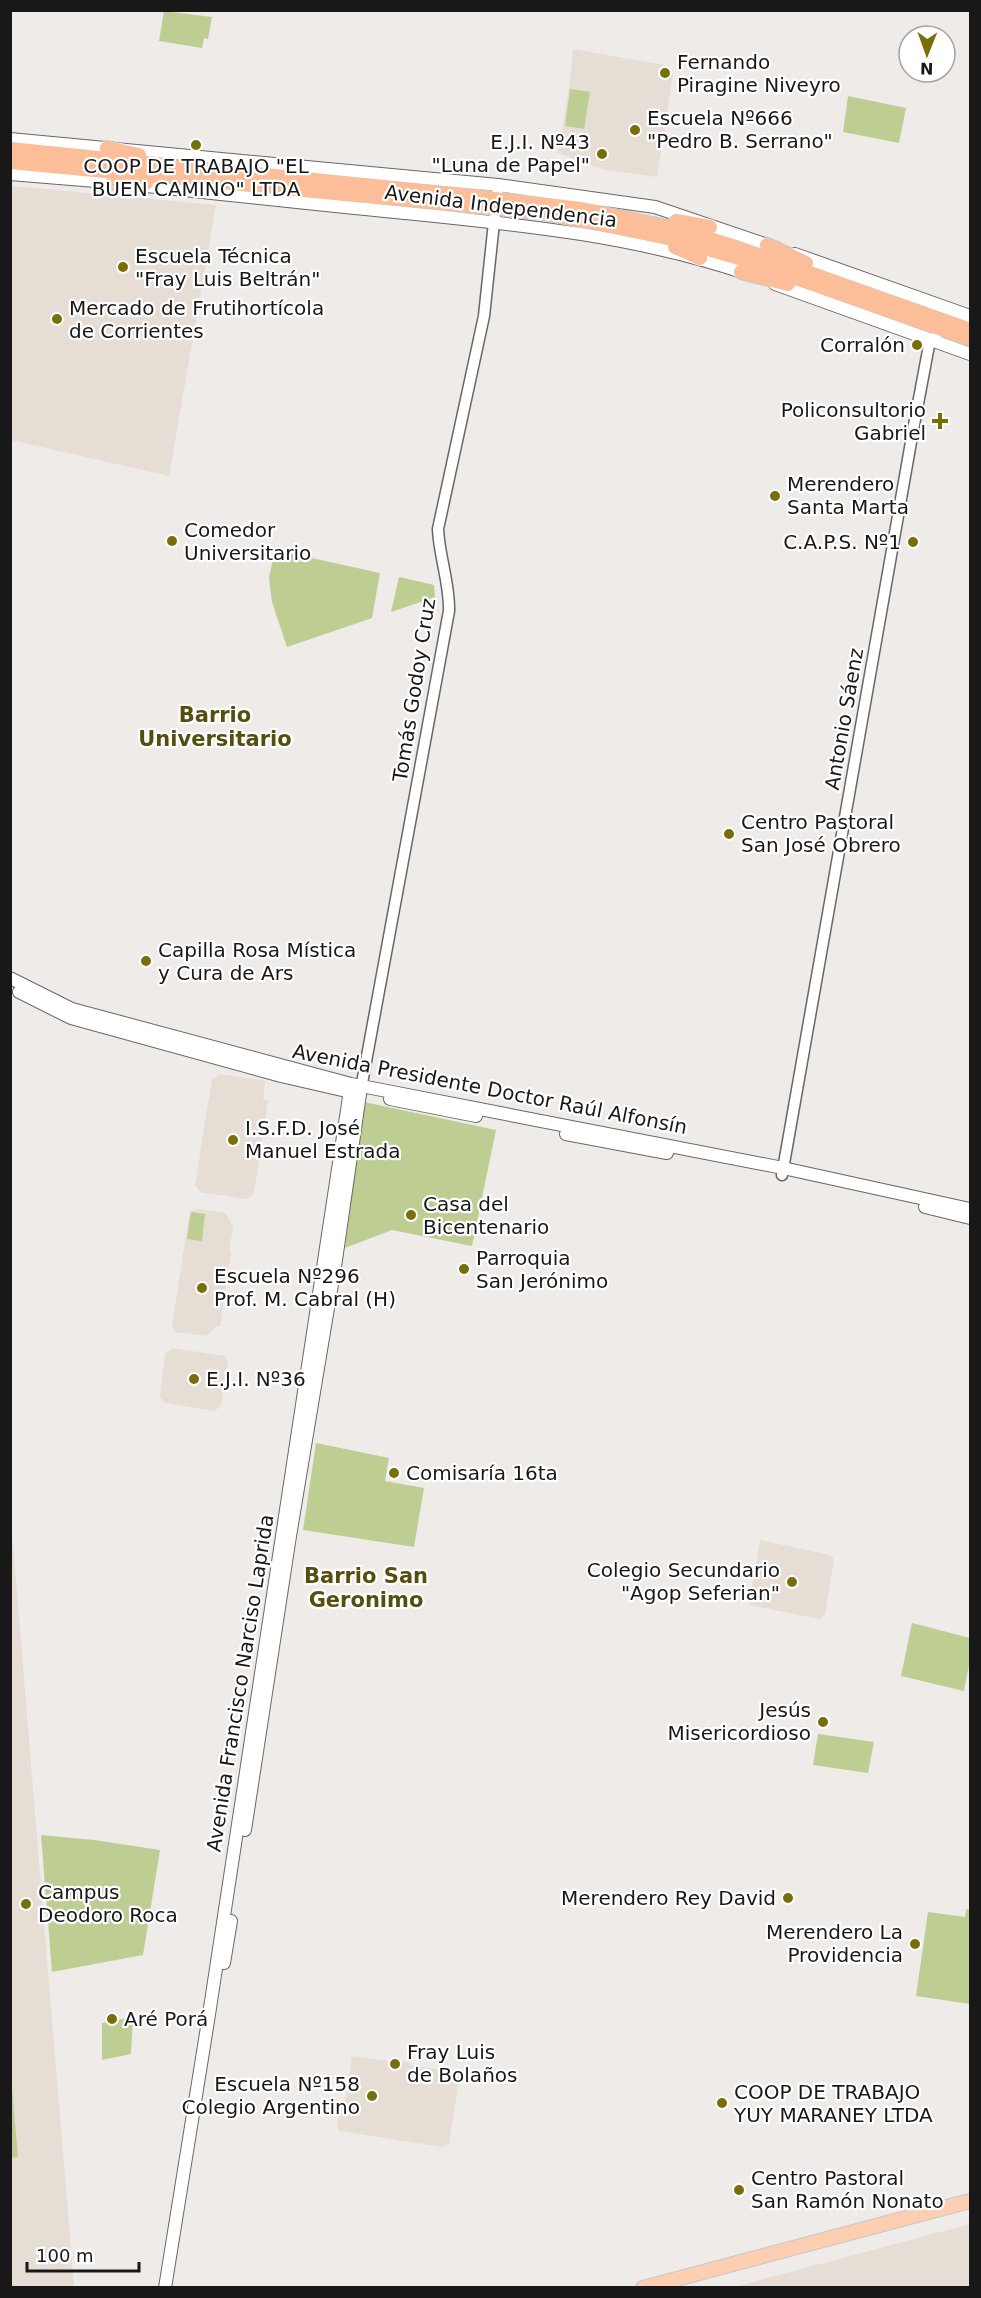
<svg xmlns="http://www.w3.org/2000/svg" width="981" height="2298" font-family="'DejaVu Sans',sans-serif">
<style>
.built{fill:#e6ddd5}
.green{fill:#bece93}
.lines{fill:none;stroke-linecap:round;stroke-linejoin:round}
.tertiary-casing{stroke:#696765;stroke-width:13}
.secondary-casing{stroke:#696765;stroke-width:14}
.primary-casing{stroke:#c8c8c8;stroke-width:16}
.trunk-casing{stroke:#c8c8c8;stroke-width:16}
.tertiary{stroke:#fff;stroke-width:10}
.secondary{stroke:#fff;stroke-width:12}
.primary{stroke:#fcceb2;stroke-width:14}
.trunk{stroke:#fbbe98;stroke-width:14}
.poi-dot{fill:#786e0b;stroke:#fff;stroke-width:2}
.labels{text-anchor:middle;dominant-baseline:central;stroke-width:4.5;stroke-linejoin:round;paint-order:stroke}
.poi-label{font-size:20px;fill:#191818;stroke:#fff;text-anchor:start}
.street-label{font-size:20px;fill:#191818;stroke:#fff}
.neighbourhood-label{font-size:21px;font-weight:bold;fill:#554e0f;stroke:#fff}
</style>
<rect width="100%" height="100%" fill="#eeebe8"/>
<!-- built -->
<path class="built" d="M573 49 665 65 673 74 657 177 602 169 558 153 570 82Z
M11 186 216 205 169 476 11 440Z
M220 1074 265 1081 263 1099 268 1100 257 1175 253 1195 246 1199 200 1192 195 1185 212 1079Z
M197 1209 226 1213 233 1227 229 1251 231 1252 220 1326H217L207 1336 175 1332 172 1325 190 1211Z
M172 1348 224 1356 228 1362 221 1405 215 1411 165 1403 160 1397 165 1354Z
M11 1521 74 2287H11Z
M760 1540 830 1555 834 1560 825 1615 819 1619 749 1605Z
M352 2056 402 2063 403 2061 410 2062V2065L460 2073 449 2144 442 2147 340 2131 337 2127 340 2106 344 2107 347 2092 344 2091 345 2086H348Z
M970 2224V2287H734Z"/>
<!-- green -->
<path class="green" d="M164 11 212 17 208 39 204 38 202 48 159 41Z
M570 89 590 92 584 129 565 126Z
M848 96 906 108 899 143 843 132Z
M275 550 380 573 372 618 287 647 272 602 269 578Z
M399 577 434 585 435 597 391 612Z
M364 1102 496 1130 472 1246 392 1230 345 1248Z
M191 1212 205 1214 202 1241 187 1239Z
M316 1443 389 1458 385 1481 424 1488 414 1547 303 1530Z
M912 1623 970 1638V1660L964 1691 901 1676Z
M818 1734 874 1742 868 1773 813 1765Z
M41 1835 94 1840 160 1850 143 1955 52 1972Z
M966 1909 970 1910V2004L916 1996 928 1912 965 1917Z
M133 2017 131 2054 102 2060V2023Z
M11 2077 18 2157 11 2158H10Z"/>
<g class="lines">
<defs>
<path id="tertiary" d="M360 1094 449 611C450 584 439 556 438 529L484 316 498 185
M782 1175 914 425 930 340 936 337"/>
<path id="secondary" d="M10 139 498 185 655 207 776 248
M10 174 120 183
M137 185C223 194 309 204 395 212 514 224 634 235 748 274
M795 254 970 316
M775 284 970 354
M10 978 72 1009 351 1084 783 1168 970 1209
M19 992 71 1018 281 1076 355 1093
M390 1099 476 1116
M566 1134 667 1153
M925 1207 970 1218
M245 1830 290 1536 336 1260 360 1094
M224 1963 231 1921
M165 2288 208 2021 351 1084"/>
<path id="primary" d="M643 2288 970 2201"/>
<path id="trunk" d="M107 148 139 155
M10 149 452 194 581 209 676 229 736 247 970 330
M10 162 526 211
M112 183H146
M545 213 673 239 739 258 970 339
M676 221 710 227
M767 245 806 263
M675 247 700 258
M741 272 788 284"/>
</defs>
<!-- tertiary casing -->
<use href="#tertiary" class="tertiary-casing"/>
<!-- secondary casing -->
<use href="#secondary" class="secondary-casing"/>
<!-- primary casing -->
<use href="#primary" class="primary-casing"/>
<!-- trunk casing -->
<use href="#trunk" class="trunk-casing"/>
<!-- tertiary -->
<use href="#tertiary" class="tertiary"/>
<!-- secondary -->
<use href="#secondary" class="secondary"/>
<!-- primary -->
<use href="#primary" class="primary"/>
<!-- trunk -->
<use href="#trunk" class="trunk"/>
</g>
<!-- markers -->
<g class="poi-dot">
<circle cx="665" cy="73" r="6"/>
<circle cx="635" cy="130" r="6"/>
<circle cx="196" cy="145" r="6"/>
<circle cx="602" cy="154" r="6"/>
<circle cx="123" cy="267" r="6"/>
<circle cx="57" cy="319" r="6"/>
<circle cx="917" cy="345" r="6"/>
<path d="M937 412h6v6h6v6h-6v6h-6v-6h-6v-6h6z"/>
<circle cx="775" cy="496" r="6"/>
<circle cx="172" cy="541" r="6"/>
<circle cx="913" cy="542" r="6"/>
<circle cx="729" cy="834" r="6"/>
<circle cx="146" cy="961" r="6"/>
<circle cx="233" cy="1140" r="6"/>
<circle cx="411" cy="1215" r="6"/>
<circle cx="464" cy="1269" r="6"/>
<circle cx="202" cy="1288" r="6"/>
<circle cx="194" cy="1379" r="6"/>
<circle cx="394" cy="1473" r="6"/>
<circle cx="792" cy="1582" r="6"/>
<circle cx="823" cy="1722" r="6"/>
<circle cx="788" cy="1898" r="6"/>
<circle cx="26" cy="1904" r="6"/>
<circle cx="915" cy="1944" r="6"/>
<circle cx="112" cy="2019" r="6"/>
<circle cx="395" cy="2064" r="6"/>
<circle cx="372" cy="2096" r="6"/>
<circle cx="722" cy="2103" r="6"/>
<circle cx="739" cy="2190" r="6"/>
</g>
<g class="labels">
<!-- poi labels -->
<g class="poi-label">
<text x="677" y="62">Fernando<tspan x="677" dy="23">Piragine Niveyro</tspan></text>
<text x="647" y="118">Escuela Nº666<tspan x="647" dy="23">"Pedro B. Serrano"</tspan></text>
<text x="590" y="142" text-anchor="end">E.J.I. Nº43<tspan x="590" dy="23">"Luna de Papel"</tspan></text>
<text x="196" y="166" text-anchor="middle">COOP DE TRABAJO "EL<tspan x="196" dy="23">BUEN CAMINO" LTDA</tspan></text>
<text x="135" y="256">Escuela Técnica<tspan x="135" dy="23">"Fray Luis Beltrán"</tspan></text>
<text x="69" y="308">Mercado de Frutihortícola<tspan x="69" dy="23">de Corrientes</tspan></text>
<text x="905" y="345" text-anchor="end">Corralón</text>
<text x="926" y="410" text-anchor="end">Policonsultorio<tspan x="926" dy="23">Gabriel</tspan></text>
<text x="787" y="484">Merendero<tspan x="787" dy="23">Santa Marta</tspan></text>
<text x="184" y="530">Comedor<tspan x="184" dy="23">Universitario</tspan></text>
<text x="901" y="542" text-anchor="end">C.A.P.S. Nº1</text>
<text x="741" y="822">Centro Pastoral<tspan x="741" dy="23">San José Obrero</tspan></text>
<text x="158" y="950">Capilla Rosa Mística<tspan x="158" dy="23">y Cura de Ars</tspan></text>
<text x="245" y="1128">I.S.F.D. José<tspan x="245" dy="23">Manuel Estrada</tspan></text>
<text x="423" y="1204">Casa del<tspan x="423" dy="23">Bicentenario</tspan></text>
<text x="476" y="1258">Parroquia<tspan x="476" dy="23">San Jerónimo</tspan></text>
<text x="214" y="1276">Escuela Nº296<tspan x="214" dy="23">Prof. M. Cabral (H)</tspan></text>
<text x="206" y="1379">E.J.I. Nº36</text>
<text x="406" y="1473">Comisaría 16ta</text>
<text x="780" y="1570" text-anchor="end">Colegio Secundario<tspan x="780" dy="23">"Agop Seferian"</tspan></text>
<text x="811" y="1710" text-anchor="end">Jesús<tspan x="811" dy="23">Misericordioso</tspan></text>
<text x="38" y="1892">Campus<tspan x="38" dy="23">Deodoro Roca</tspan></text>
<text x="776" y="1898" text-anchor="end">Merendero Rey David</text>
<text x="903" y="1932" text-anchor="end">Merendero La<tspan x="903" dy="23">Providencia</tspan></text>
<text x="124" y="2019">Aré Porá</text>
<text x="407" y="2052">Fray Luis<tspan x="407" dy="23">de Bolaños</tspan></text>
<text x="360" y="2084" text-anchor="end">Escuela Nº158<tspan x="360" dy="23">Colegio Argentino</tspan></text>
<text x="734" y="2092">COOP DE TRABAJO<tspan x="734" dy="23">YUY MARANEY LTDA</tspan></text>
<text x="751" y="2178">Centro Pastoral<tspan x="751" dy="23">San Ramón Nonato</tspan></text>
</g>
<!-- street labels -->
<g class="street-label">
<text transform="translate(501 206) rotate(7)">Avenida Independencia</text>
<text transform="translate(414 690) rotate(-81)">Tomás Godoy Cruz</text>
<text transform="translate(844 719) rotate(-80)">Antonio Sáenz</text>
<text transform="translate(490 1089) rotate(11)">Avenida Presidente Doctor Raúl Alfonsín</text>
<text transform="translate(240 1683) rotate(-81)">Avenida Francisco Narciso Laprida</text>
</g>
<!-- neighbourhood labels -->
<g class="neighbourhood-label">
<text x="215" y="715">Barrio<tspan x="215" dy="24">Universitario</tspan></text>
<text x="366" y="1576">Barrio San<tspan x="366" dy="24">Geronimo</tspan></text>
</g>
</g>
<!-- border -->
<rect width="981" height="2298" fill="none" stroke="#191818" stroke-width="24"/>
<!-- north arrow -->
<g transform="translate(927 54) rotate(181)"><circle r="28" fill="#ffffff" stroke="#a3a3a3" stroke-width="1.5"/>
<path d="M0-4.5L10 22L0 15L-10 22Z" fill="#786e0b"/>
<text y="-9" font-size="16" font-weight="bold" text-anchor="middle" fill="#191818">N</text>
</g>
<!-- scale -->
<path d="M27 2262v9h112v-9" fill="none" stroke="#191818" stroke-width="3"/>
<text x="36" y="2262" font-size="18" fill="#191818" stroke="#ffffff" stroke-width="4.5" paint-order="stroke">100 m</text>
</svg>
